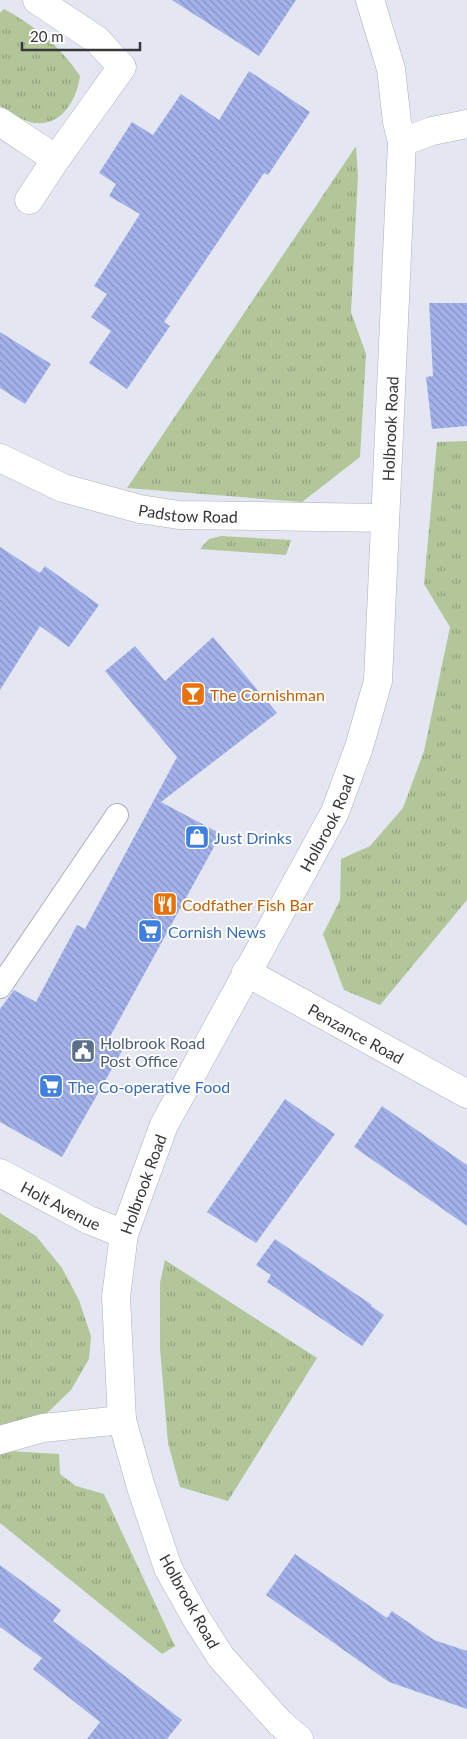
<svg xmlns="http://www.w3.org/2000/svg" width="467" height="1739" font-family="Lato,sans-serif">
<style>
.grass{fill:url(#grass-tufts)}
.building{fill:url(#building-back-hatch)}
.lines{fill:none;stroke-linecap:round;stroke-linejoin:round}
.service-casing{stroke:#adb0ba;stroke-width:24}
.minor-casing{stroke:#adb0ba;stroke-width:29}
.service{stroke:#fff;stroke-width:22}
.minor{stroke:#fff;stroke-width:28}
.labels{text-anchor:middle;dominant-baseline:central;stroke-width:4;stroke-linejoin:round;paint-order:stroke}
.street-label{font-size:16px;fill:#36373b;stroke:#fff}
.food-label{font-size:16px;fill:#c56008;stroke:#fff;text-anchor:start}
.shop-label{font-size:16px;fill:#366cbe;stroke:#fff;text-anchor:start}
.service-label{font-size:16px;fill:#4e5e75;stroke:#fff;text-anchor:start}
</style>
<defs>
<pattern id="grass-tufts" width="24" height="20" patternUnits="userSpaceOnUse" patternTransform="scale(1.25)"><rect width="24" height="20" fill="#b2c69a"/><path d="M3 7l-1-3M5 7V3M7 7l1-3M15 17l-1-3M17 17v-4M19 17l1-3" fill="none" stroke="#92a27f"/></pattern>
<pattern id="building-back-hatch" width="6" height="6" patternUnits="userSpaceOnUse" patternTransform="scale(1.25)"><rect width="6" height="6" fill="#a3b2eb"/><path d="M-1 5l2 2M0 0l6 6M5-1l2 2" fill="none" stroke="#8692c0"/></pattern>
</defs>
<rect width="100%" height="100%" fill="#e4e7f1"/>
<!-- grass -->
<path class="grass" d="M4 9C34 25 61 47 80 76 76 104 57 133 24 120 16 116 8 110 0 106V13Z
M356 146 358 176 351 312 366 354 360 457 302 502 127 488Z
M467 441V900L380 1005 344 990 323 934 340 900 341 859 370 846 403 808 424 751 450 627 424 584 437 442Z
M221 536 291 540 286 555 200 549 209 539Z
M0 1213 36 1236 62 1268 79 1300 91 1336 89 1359 71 1390 46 1414 0 1427Z
M165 1260 317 1358 228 1501 180 1487 168 1443 160 1348V1283Z
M8 1451 59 1454 60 1474 76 1486 104 1494 175 1646 162 1654 0 1523V1455Z"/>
<!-- building -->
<path class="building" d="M172 0H296L259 56Z
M249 71 310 112 268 175 264 173 164 322 170 326 127 389 89 363 111 331 91 317 107 294 94 286 140 214 109 196 116 184 99 173 132 122 153 135 181 94 219 120Z
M429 303H467V426L432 429 426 377 433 376Z
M0 332 51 364 25 404 0 388Z
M0 547 40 573 45 566 99 605 69 647 40 626 0 690Z
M213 637 277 713 161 802 221 834 106 1044 122 1051 62 1157 0 1122V1009L14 990 36 1002 77 925 85 929 177 757 105 671 135 646 165 681Z
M285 1099 335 1134 256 1243 207 1212Z
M382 1106 467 1165V1226L354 1147Z
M275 1239 372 1305 371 1306 384 1315 362 1346 267 1282 271 1275 256 1265Z
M295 1554 387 1618 392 1611 434 1640 467 1651V1709L389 1682 266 1595Z
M0 1565 61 1610 53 1621 182 1720 167 1739H87L100 1722 33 1669 42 1658 0 1627Z"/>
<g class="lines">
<defs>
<path id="service" d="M0 987 117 815"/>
<g id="minor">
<path d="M0 122 56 159 122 67 97 40 37 0"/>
<path d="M402 142 432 131 467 124"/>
<path d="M29 200 56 159"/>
<path id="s1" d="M0 458 63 488 140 509 179 515 385 518"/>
<path id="s2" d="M246 972 467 1094"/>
<path id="s3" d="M0 1173 89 1220 124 1234"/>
<path d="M0 1440 43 1428 122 1420"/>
<path id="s4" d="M299 1739 280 1723 221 1657 196 1618 168 1568 141 1487 122 1420 116 1297 124 1234 164 1125 335 812 359 747 378 681 402 142 397 122 391 69 370 0"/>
</g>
</defs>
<!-- service casing -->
<use href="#service" class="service-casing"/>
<!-- minor casing -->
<use href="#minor" class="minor-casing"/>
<!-- service -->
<use href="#service" class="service"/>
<!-- minor -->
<use href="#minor" class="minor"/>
</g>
<!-- icons -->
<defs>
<symbol id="bar-square" viewBox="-11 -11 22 22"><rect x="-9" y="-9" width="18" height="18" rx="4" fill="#e8710a" stroke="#fff"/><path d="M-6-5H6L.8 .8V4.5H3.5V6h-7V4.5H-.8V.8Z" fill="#fff"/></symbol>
<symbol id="shop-square" viewBox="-11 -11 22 22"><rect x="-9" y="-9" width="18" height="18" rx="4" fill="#3f7fe0" stroke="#fff"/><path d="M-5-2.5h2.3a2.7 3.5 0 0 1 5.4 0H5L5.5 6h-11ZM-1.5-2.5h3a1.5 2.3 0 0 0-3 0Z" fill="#fff"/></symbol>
<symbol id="restaurant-square" viewBox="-11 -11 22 22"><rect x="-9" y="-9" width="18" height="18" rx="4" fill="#e8710a" stroke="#fff"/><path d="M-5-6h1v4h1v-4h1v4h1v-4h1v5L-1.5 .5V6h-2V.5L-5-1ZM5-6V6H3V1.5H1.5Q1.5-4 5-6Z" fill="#fff"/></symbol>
<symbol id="supermarket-square" viewBox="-11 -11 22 22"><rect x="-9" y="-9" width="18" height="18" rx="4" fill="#3f7fe0" stroke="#fff"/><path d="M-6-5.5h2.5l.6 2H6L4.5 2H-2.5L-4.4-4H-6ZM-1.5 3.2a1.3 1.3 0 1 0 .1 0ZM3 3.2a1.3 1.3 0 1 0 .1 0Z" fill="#fff"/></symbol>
<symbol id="civic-square" viewBox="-11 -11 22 22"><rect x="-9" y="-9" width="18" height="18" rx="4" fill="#5c6f8a" stroke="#fff"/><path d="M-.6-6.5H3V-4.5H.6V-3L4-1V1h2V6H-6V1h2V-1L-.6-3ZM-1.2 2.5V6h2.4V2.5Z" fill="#fff"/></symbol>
</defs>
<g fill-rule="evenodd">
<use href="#bar-square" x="179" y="680" width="28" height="28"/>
<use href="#shop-square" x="183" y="823" width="28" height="28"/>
<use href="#restaurant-square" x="151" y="890" width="28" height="28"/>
<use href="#supermarket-square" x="136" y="917" width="28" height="28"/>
<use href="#civic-square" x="69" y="1037" width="28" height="28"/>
<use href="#supermarket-square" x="37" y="1072" width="28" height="28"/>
</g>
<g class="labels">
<!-- street labels -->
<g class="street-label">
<text stroke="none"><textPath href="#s4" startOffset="1422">Holbrook Road</textPath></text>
<text stroke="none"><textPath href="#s1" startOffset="198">Padstow Road</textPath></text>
<text stroke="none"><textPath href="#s4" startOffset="1018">Holbrook Road</textPath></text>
<text stroke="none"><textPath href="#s2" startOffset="126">Penzance Road</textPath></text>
<text stroke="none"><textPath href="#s4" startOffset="612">Holbrook Road</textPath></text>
<text stroke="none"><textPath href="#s3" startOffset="69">Holt Avenue</textPath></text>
<text transform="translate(190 1601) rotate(61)">Holbrook Road</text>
</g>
<!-- food labels -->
<g class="food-label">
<text x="210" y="694">The Cornishman</text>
<text x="182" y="904">Codfather Fish Bar</text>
</g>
<!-- shop labels -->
<g class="shop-label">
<text x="214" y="837">Just Drinks</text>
<text x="168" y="931">Cornish News</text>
<text x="68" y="1086">The Co-operative Food</text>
</g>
<!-- service labels -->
<g class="service-label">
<text x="100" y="1042">Holbrook Road<tspan x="100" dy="18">Post Office</tspan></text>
</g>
</g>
<!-- scale -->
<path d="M22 42v8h118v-8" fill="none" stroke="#36373b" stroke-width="2.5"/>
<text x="30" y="42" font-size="15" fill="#36373b" stroke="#ffffff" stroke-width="4" paint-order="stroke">20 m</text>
</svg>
